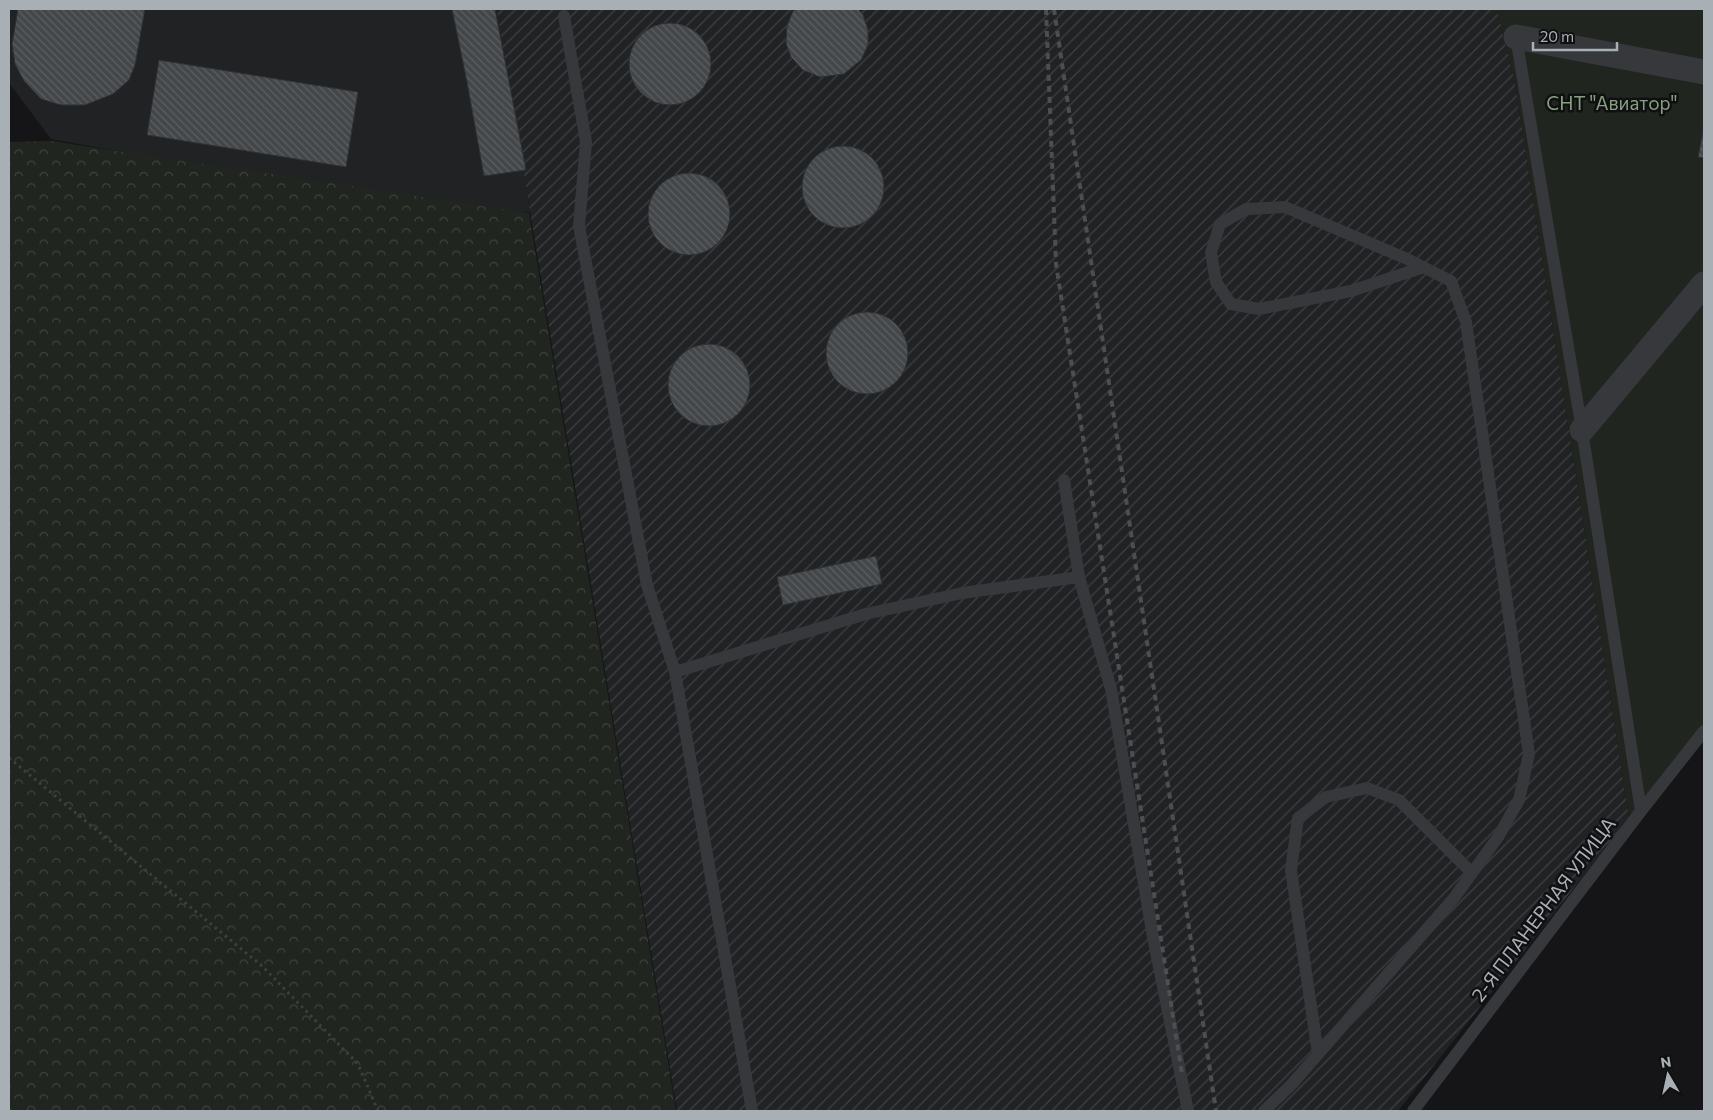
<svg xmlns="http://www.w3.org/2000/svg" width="1713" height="1120" font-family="Commissioner,sans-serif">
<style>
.built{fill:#212224}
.industrial{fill:url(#industrial-furrows)}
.forest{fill:url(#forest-crowns)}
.garden{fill:#20261f}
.building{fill:url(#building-back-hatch);stroke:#2f3033}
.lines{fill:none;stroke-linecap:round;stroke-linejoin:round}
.path{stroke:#3c4042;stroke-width:3;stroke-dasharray:2.5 4;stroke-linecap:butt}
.lane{stroke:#36383c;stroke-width:12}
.street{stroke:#36383c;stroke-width:25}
.rail{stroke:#4b4f52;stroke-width:4;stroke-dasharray:6 5;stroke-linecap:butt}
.labels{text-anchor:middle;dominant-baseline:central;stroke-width:5;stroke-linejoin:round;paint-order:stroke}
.park-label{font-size:19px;fill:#86a07f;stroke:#101012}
.street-label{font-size:19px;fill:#a8b0b6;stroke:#101012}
</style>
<defs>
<pattern id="industrial-furrows" width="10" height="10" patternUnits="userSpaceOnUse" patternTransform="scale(1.25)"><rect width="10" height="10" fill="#212224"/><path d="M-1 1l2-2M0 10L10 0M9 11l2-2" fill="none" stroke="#3e4042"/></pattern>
<pattern id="forest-crowns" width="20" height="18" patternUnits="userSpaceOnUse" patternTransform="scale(1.25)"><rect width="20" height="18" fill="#20261f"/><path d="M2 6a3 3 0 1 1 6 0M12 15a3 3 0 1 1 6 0" fill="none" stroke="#3e433d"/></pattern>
<pattern id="building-back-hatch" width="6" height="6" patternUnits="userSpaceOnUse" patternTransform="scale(1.25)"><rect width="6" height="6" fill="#44474a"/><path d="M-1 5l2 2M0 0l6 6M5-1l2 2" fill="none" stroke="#5c5f62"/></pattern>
</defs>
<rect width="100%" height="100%" fill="#151517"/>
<!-- built -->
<path class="built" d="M9 9H498L530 212 443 209 419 206 51 139 9 83Z"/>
<!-- industrial -->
<path class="industrial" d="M497 9H1497L1515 83 1629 818 1398 1111H677Z"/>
<!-- forest -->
<path class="forest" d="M51 141 529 213 676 1111H9V142Z"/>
<!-- garden -->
<path class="garden" d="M1497 9H1704V723L1629 818 1515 83Z"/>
<!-- building -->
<path class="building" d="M18 9H145L135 65 129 80 113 94 85 105H61L41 99 24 81 15 64 12 44Z
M452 9H495L526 170 484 176 467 82Z
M796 9H858L863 15 868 30V45L861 60 844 74 820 77 803 70 791 57 786 43 787 26 793 11Z
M629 64a41 41 0 1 1 82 0a41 41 0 1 1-82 0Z
M159 60 358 92 346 167 147 135Z
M1704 128V158L1698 157Z
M802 187a41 41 0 1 1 82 0a41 41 0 1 1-82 0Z
M648 214a41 41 0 1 1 82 0a41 41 0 1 1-82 0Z
M826 353a41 41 0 1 1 82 0a41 41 0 1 1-82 0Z
M668 385a41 41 0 1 1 82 0a41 41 0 1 1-82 0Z
M876 556 882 584 783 605 777 577Z"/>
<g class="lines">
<!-- path -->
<path class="path" d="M9 758 262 966 358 1064 378 1111"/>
<!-- lane -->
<path class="lane" d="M564 16 586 142 579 226 647 585 675 672 752 1111
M1516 37 1582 430 1641 811
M1064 480 1079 577 1111 689 1153 937 1188 1111
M675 672 866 614 962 593 1079 577
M1318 1054 1291 870 1298 818 1326 797 1367 788 1399 800 1472 873
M1264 1111 1292 1084 1454 898 1498 837 1519 800 1529 754 1466 322 1451 281 1405 258 1285 207 1246 209 1220 224 1211 253 1216 282 1231 304 1259 309 1351 291 1424 267
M1413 1111 1641 811 1704 731"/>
<!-- street -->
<path class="street" d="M1516 37 1704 72
M1582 430 1704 284"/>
<!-- rail -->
<path class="rail" d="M1046 9 1056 264 1182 1074
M1054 9 1216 1111"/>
</g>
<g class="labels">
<!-- park labels -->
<g class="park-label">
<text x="1612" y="102">СНТ "Авиатор"</text>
</g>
<!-- street labels -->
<g class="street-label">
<text transform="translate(1543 909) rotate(-53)">2-Я ПЛАНЕРНАЯ УЛИЦА</text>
</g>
</g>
<!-- border -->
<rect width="1713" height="1120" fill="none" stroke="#a8b0b6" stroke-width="20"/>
<!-- north arrow -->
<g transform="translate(1668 1075) rotate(351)" stroke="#101012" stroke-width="4" paint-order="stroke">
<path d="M0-4L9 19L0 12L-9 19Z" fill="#a8b0b6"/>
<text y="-8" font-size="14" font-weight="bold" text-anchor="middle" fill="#a8b0b6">N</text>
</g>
<!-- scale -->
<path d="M1533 42v8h84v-8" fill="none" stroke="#a8b0b6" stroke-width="2.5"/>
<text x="1540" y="42" font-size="15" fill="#a8b0b6" stroke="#101012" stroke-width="4" paint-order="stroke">20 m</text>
</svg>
